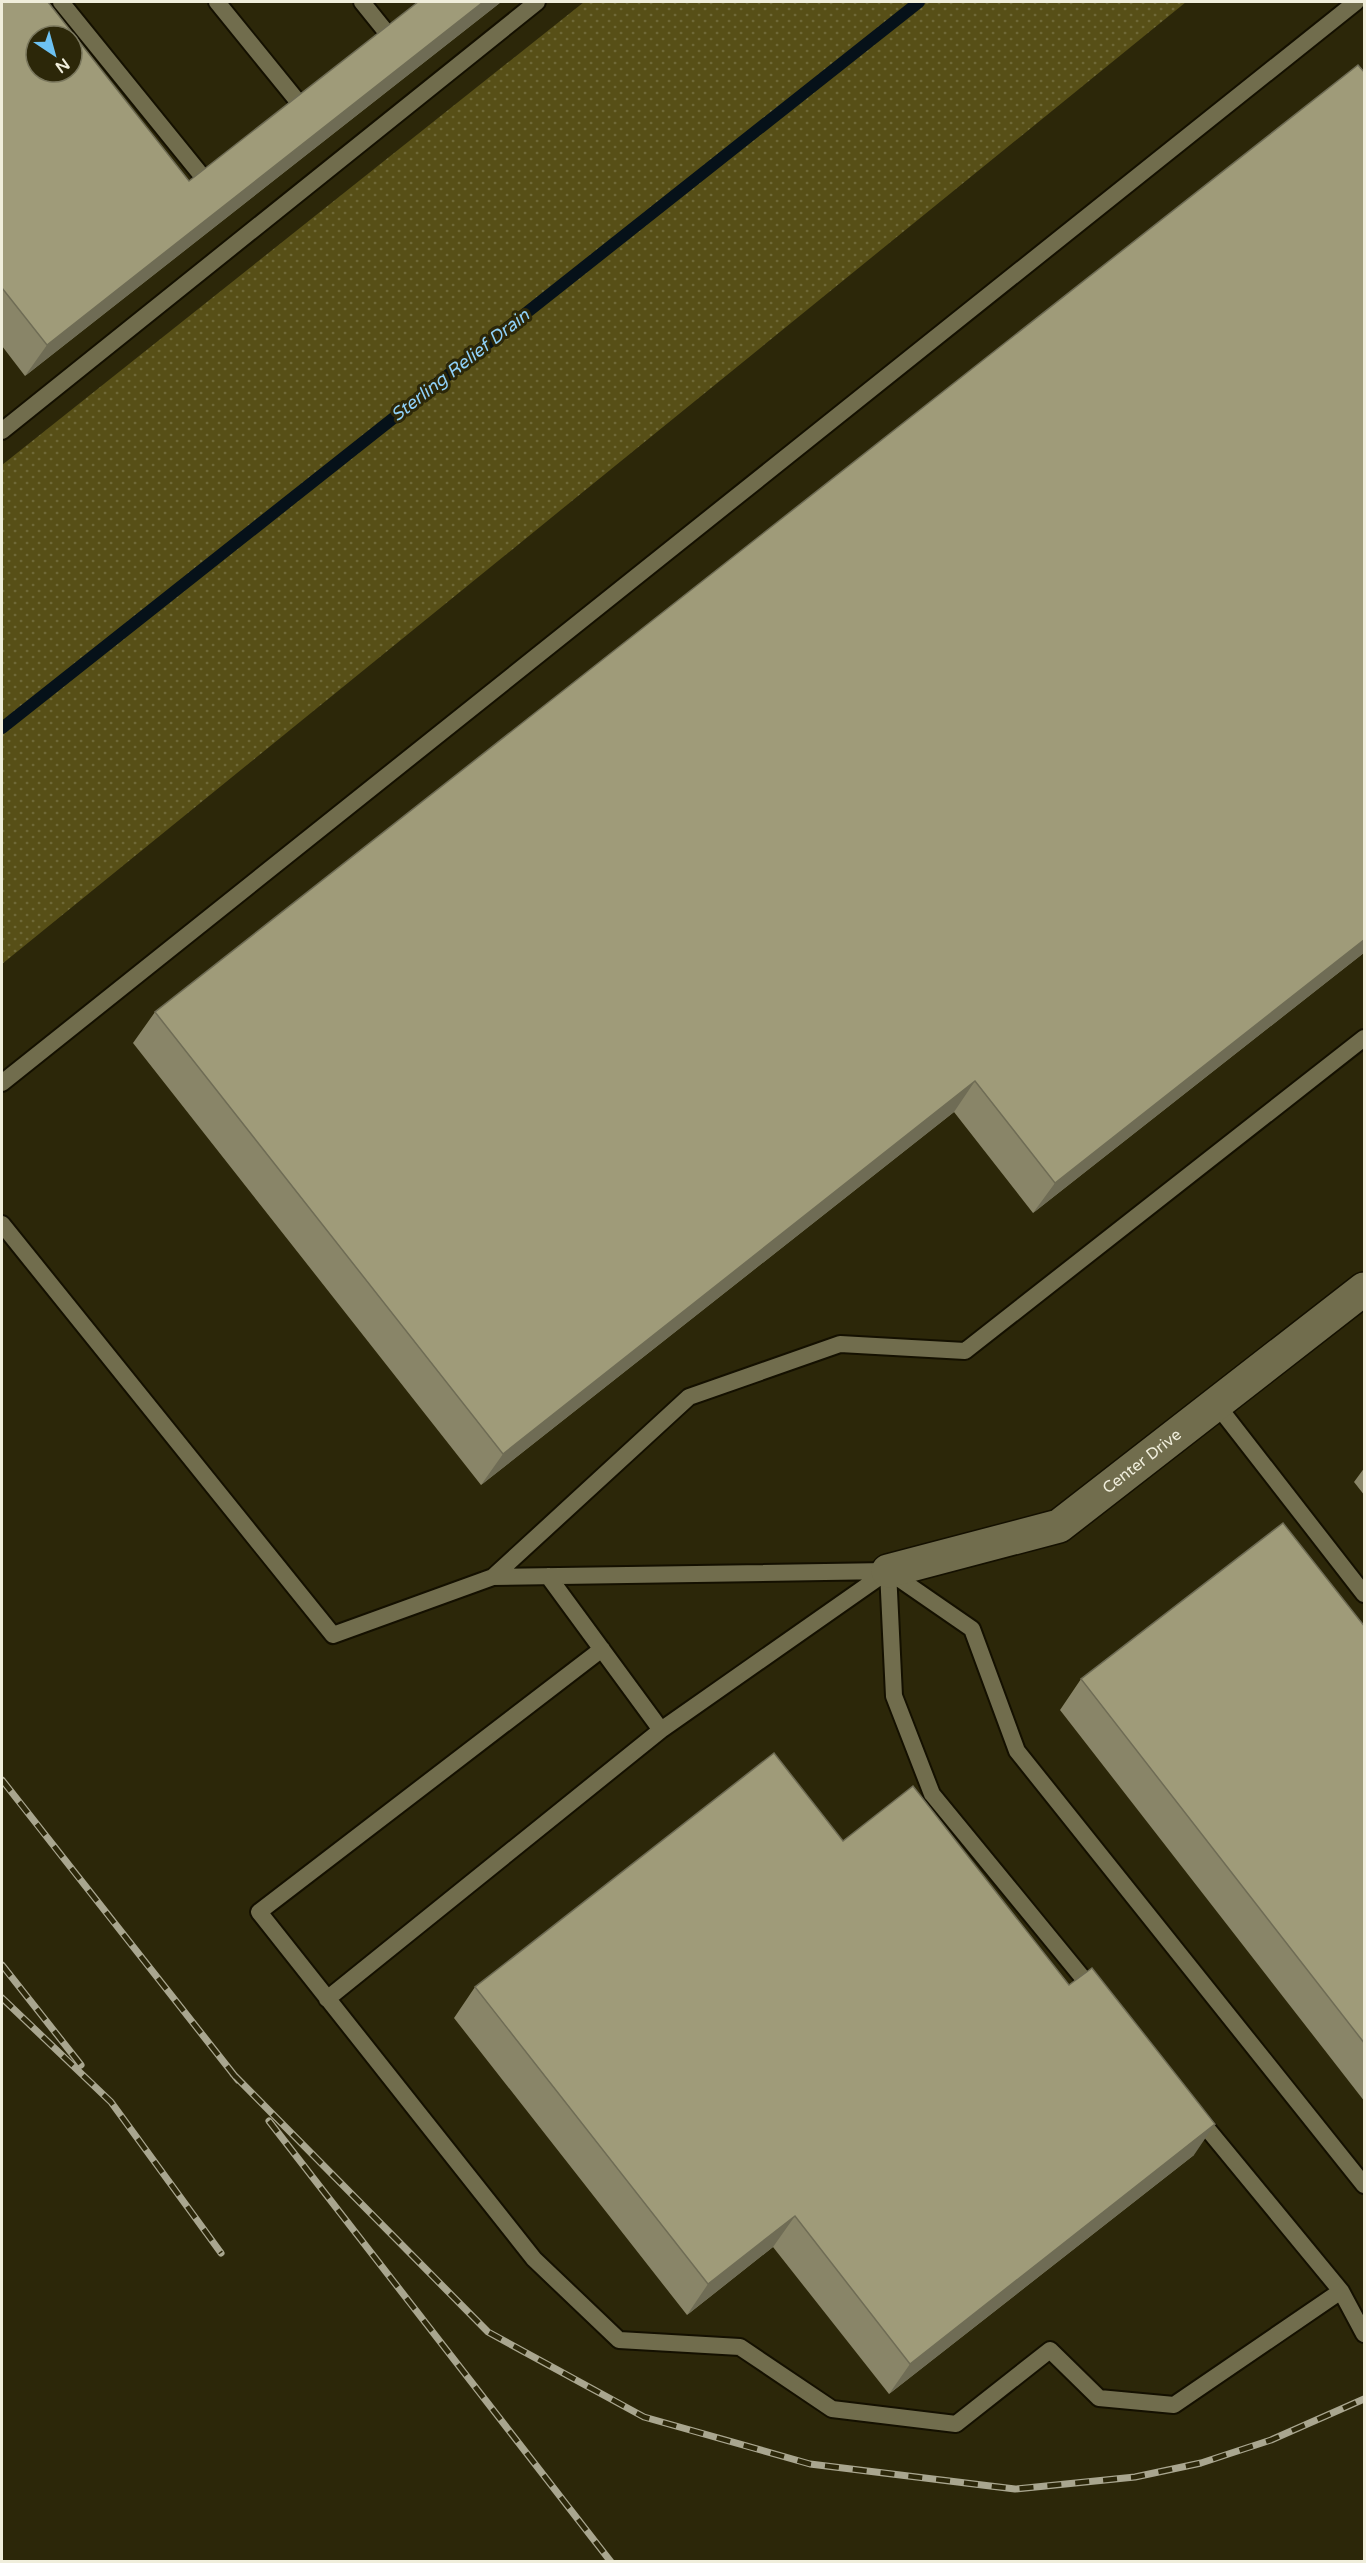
<svg xmlns="http://www.w3.org/2000/svg" width="1366" height="2563" font-family="'Varela Round',sans-serif">
<style>
.grass{fill:url(#grass-dots)}
.lines{fill:none;stroke-linecap:round;stroke-linejoin:round}
.stream{stroke:#061119;stroke-width:12}
.service-casing{stroke:#141000;stroke-width:20}
.minor-casing{stroke:#141000;stroke-width:36}
.service{stroke:#716d4d;stroke-width:16}
.minor{stroke:#716d4d;stroke-width:33}
.rail-casing{stroke:#a9a68f;stroke-width:7}
.rail{stroke:#2c2709;stroke-width:4.5;stroke-dasharray:14;stroke-linecap:butt}
.wall{fill:#898568}
.shaded-wall{fill:#6f6c55}
.building{fill:#9f9b79;stroke:#6f6c55;stroke-width:1.5;fill-rule:evenodd}
.labels{text-anchor:middle;dominant-baseline:central;stroke-width:6;stroke-linejoin:round;paint-order:stroke}
.street-label{font-size:16px;fill:#f0eedc;stroke:#2c2709}
.water-label{font-size:18px;font-style:italic;fill:#8fd0f8;stroke:#2c2709}
</style>
<defs>
<pattern id="grass-dots" width="8" height="8" patternUnits="userSpaceOnUse" patternTransform="scale(1.5)"><rect width="8" height="8" fill="#574f17"/><path d="M2 2h.1M6 6h.1" fill="none" stroke="#6f6938" stroke-width="1.8" stroke-linecap="round"/></pattern>
</defs>
<rect width="100%" height="100%" fill="#2c2709"/>
<!-- grass -->
<path class="grass" d="M584 2H1186L2 964V465Z"/>
<g class="lines">
<!-- stream -->
<path class="stream" d="M2 728 919 2"/>
<defs>
<path id="service" d="M61 2 202 176
M217 2 295 98
M362 2 383 28
M2 431 537 2
M2 1083 1356 2
M2 1224 333 1635 493 1577 689 1397 840 1344 965 1351 1364 1038
M1217 1405 1364 1594
M888 1571 894 1696 932 1794 1096 1994
M548 1576 661 1730 888 1571
M493 1577 888 1571 972 1629 1017 1751 1364 2185
M602 1649 259 1912 534 2259 619 2340 740 2347 832 2409 956 2424 1050 2350 1099 2398 1174 2405 1341 2291 1196 2115
M327 1999 661 1730
M1341 2291 1364 2334"/>
<g id="minor">
<path id="s1" d="M888 1571 1059 1526 1364 1289"/>
</g>
</defs>
<!-- service casing -->
<use href="#service" class="service-casing"/>
<!-- minor casing -->
<use href="#minor" class="minor-casing"/>
<!-- service -->
<use href="#service" class="service"/>
<!-- minor -->
<use href="#minor" class="minor"/>
<defs>
<path id="rail" d="M2 1780 238 2080
M2 1965 81 2065
M2 1998 111 2102 221 2253
M233 2074 488 2332 644 2417 810 2464 1015 2489 1135 2477 1201 2463 1271 2440 1364 2399
M269 2121 611 2562"/>
</defs>
<!-- rail casing -->
<use href="#rail" class="rail-casing"/>
<!-- rail -->
<use href="#rail" class="rail"/>
</g>
<!-- wall -->
<path class="wall" d="M2 2 189 181 418 2H501L25 376 2 346Z
M1365 73V952L1033 1213 954 1112 481 1485 133 1043 155 1012Z
M1365 1467V1496L1354 1482Z
M1365 1627V2102L1060 1710 1081 1679Z
M843 1841 1194 2155 889 2394 773 2247 687 2315 454 2018 475 1987Z"/>
<!-- shaded-wall -->
<path class="shaded-wall" d="M483 2H501L25 376 47 345Z
M1365 939V952L1033 1213 1055 1183Z
M975 1081 954 1112 481 1485 503 1454Z
M1215 2124 1194 2155 889 2394 910 2364Z
M795 2216 773 2247 687 2315 708 2284Z"/>
<!-- building -->
<path class="building" d="M2 2H48L189 181 418 2H483L47 345 2 288ZM36 36H72V72H36Z
M1358 65 1365 73V939L1055 1183 975 1081 503 1454 155 1012Z
M1283 1523 1365 1627V2044L1081 1679Z
M774 1753 843 1841 913 1786 1069 1985 1092 1968 1215 2124 910 2364 795 2216 708 2284 475 1987Z"/>
<g class="labels">
<!-- street labels -->
<g class="street-label">
<text stroke="none"><textPath href="#s1" startOffset="282">Center Drive</textPath></text>
</g>
<!-- water labels -->
<g class="water-label">
<text transform="translate(460 365) rotate(-38)">Sterling Relief Drain</text>
</g>
</g>
<!-- border -->
<rect width="1366" height="2563" fill="none" stroke="#f0eedc" stroke-width="6"/>
<!-- north arrow -->
<g transform="translate(54 54) rotate(144)"><circle r="28" fill="#2c2709" stroke="#7a775d" stroke-width="1.5"/>
<path d="M0-4.5L10 22L0 15L-10 22Z" fill="#6dc2f3"/>
<text y="-9" font-size="16" font-weight="bold" text-anchor="middle" fill="#f0eedc">N</text>
</g>
</svg>
